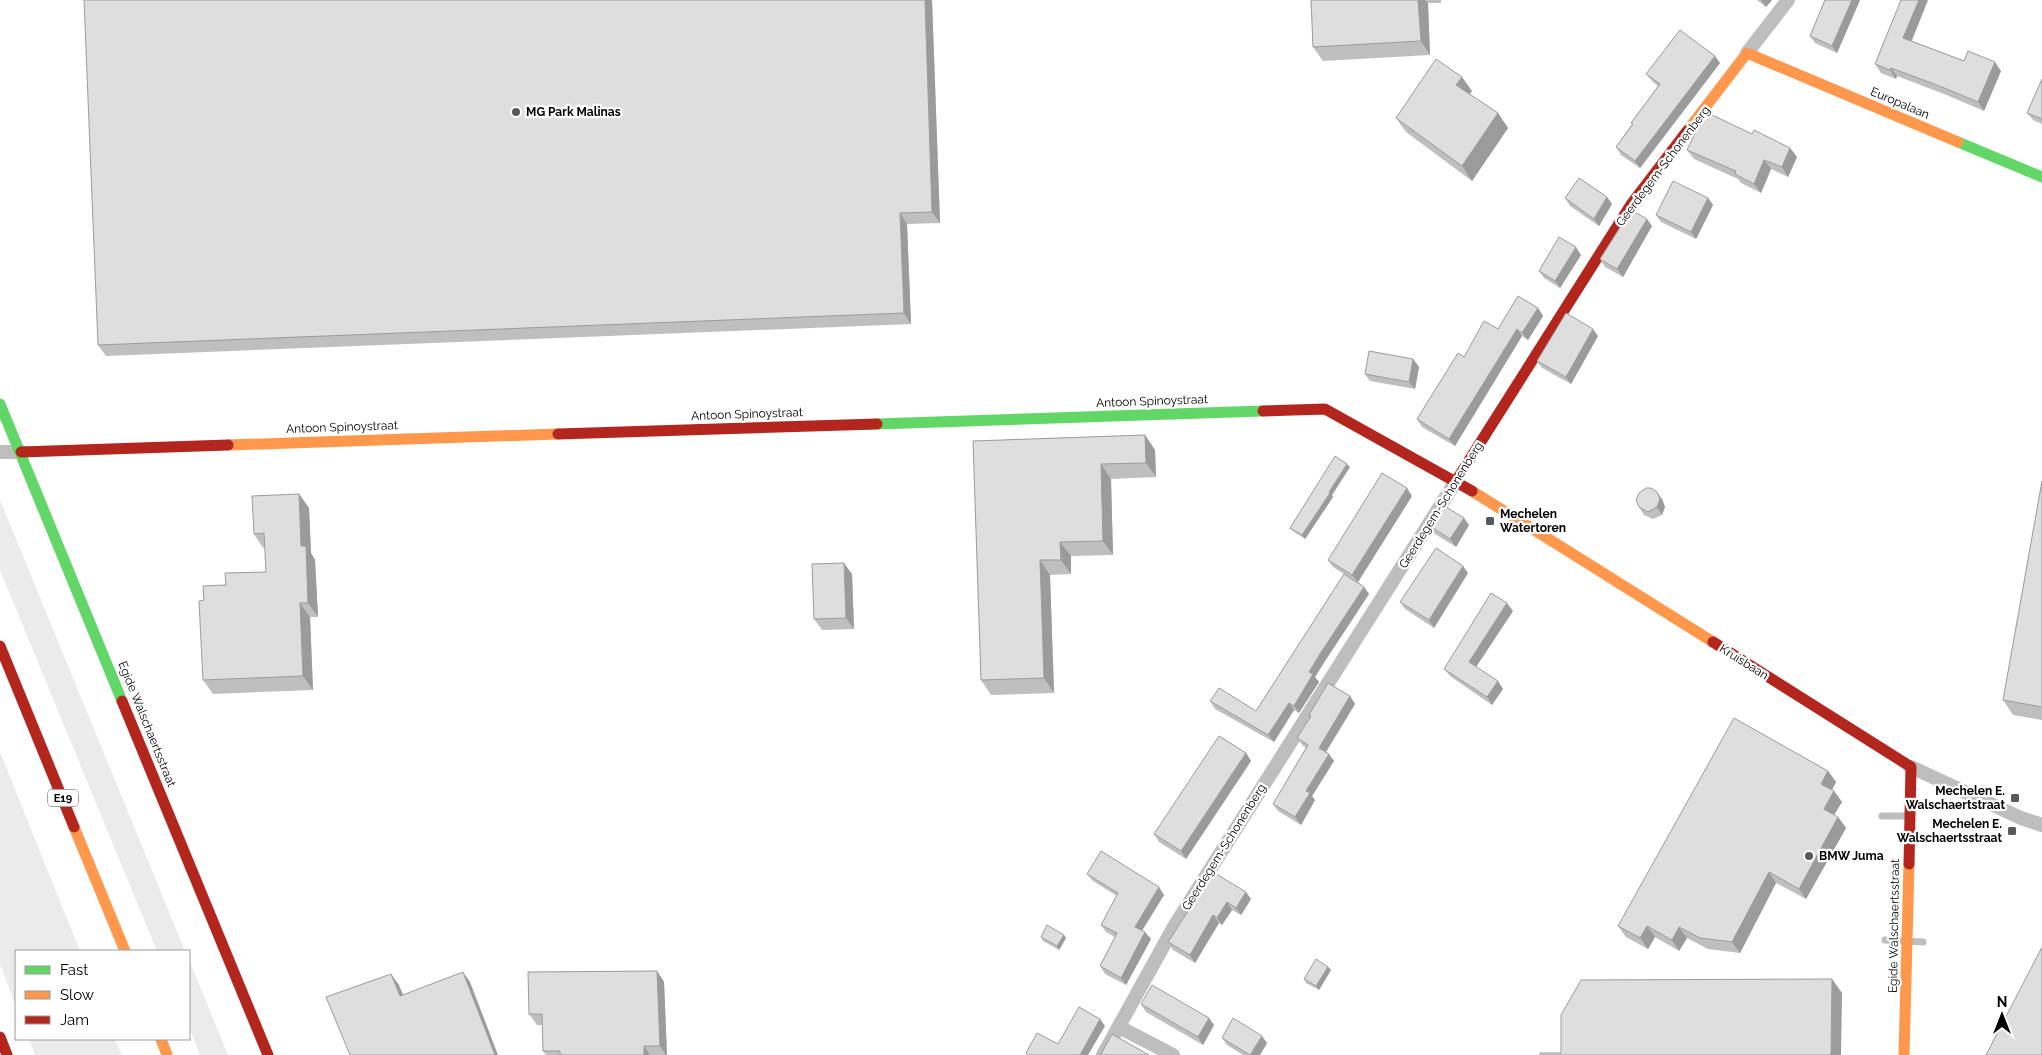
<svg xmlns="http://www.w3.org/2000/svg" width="2042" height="1055" font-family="Raleway,sans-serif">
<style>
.green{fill:#ebebeb}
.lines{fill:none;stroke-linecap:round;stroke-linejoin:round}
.lane{stroke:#bebebe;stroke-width:7}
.street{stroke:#bebebe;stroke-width:14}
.fast{stroke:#63d668;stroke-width:11}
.slow{stroke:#ff974d;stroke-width:11}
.jam{stroke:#b3261e;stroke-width:11}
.wall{fill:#bfbfbf}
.shaded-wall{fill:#9b9b9b}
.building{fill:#dedede;stroke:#9b9b9b}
.poi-dot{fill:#595959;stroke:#fff;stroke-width:2}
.labels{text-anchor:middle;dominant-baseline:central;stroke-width:4.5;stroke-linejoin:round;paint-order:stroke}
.shield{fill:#fff;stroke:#4c4c4c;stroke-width:1}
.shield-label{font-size:11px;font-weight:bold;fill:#000}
.street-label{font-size:12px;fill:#000;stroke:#fff}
.poi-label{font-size:12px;font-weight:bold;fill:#000;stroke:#fff;text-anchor:start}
</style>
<rect width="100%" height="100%" fill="#fff"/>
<!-- green -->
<path class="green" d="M0 500 185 951H157L0 570Z
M0 752 80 951H16V1006L0 964Z
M189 960 228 1055H200L189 1027Z
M29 1039H115L122 1055H35Z"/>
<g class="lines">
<!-- lane -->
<path class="lane" d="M1882 816H1909
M1885 940 1923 942"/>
<!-- street -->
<path class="street" d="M1747 53 1788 0
M0 452H21
M1911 767 2021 818 2042 825
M1119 1027 1173 1055
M1103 1055 1175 925 1456 481"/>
<!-- fast -->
<path class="fast" d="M1958 142 2042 177
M0 404 122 701
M877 424 1263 411"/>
<!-- slow -->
<path class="slow" d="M1687 131 1747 53 1958 142
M228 445 558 434
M1472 491 1713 642
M74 827 125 951
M161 1039 167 1055
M1904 1055 1909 864"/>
<!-- jam -->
<path class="jam" d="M1263 411 1325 409 1472 491
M558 434 877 424
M21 452 228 445
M1456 481 1632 203 1687 131
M1713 642 1911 767 1909 864
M0 646 74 827
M122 701 268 1055
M0 1037 7 1055"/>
</g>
<!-- wall -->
<path class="wall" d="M932 0 940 223 907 224 911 324 106 356 98 345Z
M1311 0H1441V3H1428L1430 55 1323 61 1313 47Z
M1757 0H1772L1766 7Z
M1825 0H1860L1837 53 1815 43 1810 36Z
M1901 0H1928L1912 41 1964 61 2001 71 1984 111 1944 94 1897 76 1896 79 1881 73 1875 64Z
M1720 63 1640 168 1621 155 1616 147 1632 124 1631 123 1658 86 1652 81 1646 74Z
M2042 79V124L2033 120 2027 113Z
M1472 91 1470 94 1498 113 1508 128 1472 181 1406 132 1396 118Z
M1790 148 1797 157 1788 177 1771 169 1761 193 1741 183 1738 179 1694 159 1687 150Z
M1565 198 1612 204 1599 226 1570 206Z
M1708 198 1713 205 1696 239 1661 222 1656 215Z
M1652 226 1623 277 1605 267 1600 259Z
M1581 255 1560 288 1544 278 1539 271Z
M1538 308 1543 316 1528 340 1522 336 1455 446 1422 427 1417 419 1464 357 1498 329Z
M1598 336 1571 384 1542 368 1537 361Z
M1413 359 1419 367 1415 389 1370 381 1365 374Z
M1145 435 1155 450 1156 477 1111 479 1113 555 1071 556V574L1050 575 1054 693 991 695 981 680 973 441Z
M1350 467 1332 495 1333 497 1305 539 1293 531 1290 528Z
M2042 481V720L2013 715 2003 700Z
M299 494 309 508 311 553 315 560 318 617H310L313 690 213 694 203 680 204 600 226 585 266 572 265 547 263 548 254 534Z
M1412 496 1358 582 1364 587 1369 594 1325 661 1315 677 1319 682 1299 713 1294 710 1274 742 1215 709 1210 701 1256 711 1344 574 1333 567 1328 560Z
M1662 499 1665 507 1662 515 1653 519 1644 515 1639 507Z
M1464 518 1469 525 1456 547 1435 534 1430 526Z
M1468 573 1434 628 1405 609 1400 602Z
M852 574 854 629 822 630 814 619Z
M1513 611 1476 667 1503 689 1492 705 1450 676 1444 669Z
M1350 696 1355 704 1326 752 1334 761 1312 796 1315 800 1301 825 1278 811 1273 804 1306 748 1303 746 1297 738 1310 717 1309 715Z
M1246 753 1251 761 1186 859 1159 842 1154 834Z
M1828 771 1836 782 1832 790 1834 791 1842 802 1834 815 1838 817 1846 828 1806 899 1776 883 1740 953 1708 949 1687 938 1679 951 1655 937 1648 949 1626 937 1618 926Z
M1213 872 1251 899 1241 915 1232 910 1222 925 1219 923 1195 963 1173 950 1168 942Z
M1087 874 1164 895 1142 930 1151 939 1126 985 1105 974 1100 966 1115 937 1106 932 1101 925 1117 896 1093 881Z
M1064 935 1066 938 1059 950 1043 941 1041 937Z
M1328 967 1331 970 1319 990 1306 983 1304 979Z
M657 971 664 982 667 1055H546L543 1051V1025H537L529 1014Z
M1141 1004 1214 1025 1203 1045 1146 1012Z
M1222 1038 1267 1043 1260 1055H1243L1227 1045Z"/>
<!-- shaded-wall -->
<path class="shaded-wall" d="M925 0H932L940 223 932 212Z
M1418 0H1425L1428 3 1430 55 1421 41Z
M1761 0H1772L1766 7Z
M1852 0H1860L1837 53 1832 46Z
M1919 0H1928L1909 46 1903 38Z
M1715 56 1720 63 1640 168 1635 161Z
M1995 62 2001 71 1984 111 1978 102Z
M1891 68 1897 76 1896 79 1890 70Z
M1462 77 1472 91 1466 99 1456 85Z
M1498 113 1508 128 1472 181 1462 166Z
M1790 148 1797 157 1788 177 1782 167Z
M1764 160 1771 169 1761 193 1754 184Z
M1607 197 1612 204 1599 226 1594 219Z
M1708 198 1713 205 1696 239 1691 232Z
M900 213 907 224 911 324 904 313Z
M1647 219 1652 226 1623 277 1617 269Z
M1576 247 1581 255 1560 288 1555 281Z
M1538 308 1543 316 1528 340 1522 333Z
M1517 329 1522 336 1455 446 1449 439Z
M1593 329 1598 336 1571 384 1566 377Z
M1413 359 1419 367 1415 389 1409 382Z
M1145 435 1155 450 1156 477 1146 463Z
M1101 464 1111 479 1113 555 1103 541Z
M1347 464 1350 467 1332 495 1333 497 1305 539 1302 535Z
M1407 488 1412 496 1358 582 1352 575Z
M1657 492 1662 499 1665 507 1662 515 1657 507Z
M299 494 309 508 311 553 315 560 318 617 308 603 301 546Z
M1464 518 1469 525 1456 547 1450 539Z
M1060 542 1071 556V574L1061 560Z
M1040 560 1050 575 1054 693 1044 678Z
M844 563 852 574 854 629 846 618Z
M1463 566 1468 573 1434 628 1429 620Z
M1364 587 1369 594 1325 661 1315 677 1319 682 1299 713 1294 706 1309 672 1320 654Z
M300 603 310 617 313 690 303 676Z
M1507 603 1513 611 1474 670 1469 662Z
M1498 681 1503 689 1492 705 1487 697Z
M1350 696 1355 704 1324 755 1319 748Z
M1289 703 1294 710 1274 742 1268 735Z
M1246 753 1251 761 1186 859 1181 851Z
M1329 754 1334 761 1312 796 1315 800 1301 825 1295 817 1306 791Z
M1828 771 1836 782 1829 795 1821 784Z
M1834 791 1842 802 1831 820 1824 809Z
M1838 817 1846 828 1806 899 1799 889Z
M1769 872 1776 883 1740 953 1732 942Z
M1159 887 1164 895 1140 934 1135 927Z
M1246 892 1251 899 1241 915 1236 908Z
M1227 902 1232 910 1222 925 1217 918Z
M1213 915 1219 923 1195 963 1190 955Z
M1647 926 1655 937 1648 949 1640 938Z
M1679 927 1687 938 1679 951 1672 940Z
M1145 932 1151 939 1126 985 1121 978Z
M1064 935 1066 938 1059 950 1057 946Z
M1328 967 1331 970 1319 990 1316 986Z
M657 971 664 982 667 1055H666L660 1046Z
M463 972 470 982 498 1055H495Z
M391 974 399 985 408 1007 400 996Z
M1832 979 1842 993 1841 1055H1831Z
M1209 1018 1214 1025 1203 1045 1198 1037Z
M1100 1019 1105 1026 1088 1055H1080Z
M1262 1036 1267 1043 1260 1055H1251Z
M644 1046 650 1055H644Z"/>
<!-- building -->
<path class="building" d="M84 0H925L932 212 900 213 904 313 98 345Z
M1311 0H1418L1421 41 1313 47Z
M1825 0H1852L1832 46 1810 36Z
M1901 0H1919L1903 38 1964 61 1968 51 1995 62 1978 102 1937 85 1891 68 1890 70 1875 64Z
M1680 30 1715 56 1635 161 1616 147 1633 124 1631 123 1660 84 1646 74Z
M1436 59 1462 77 1456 85 1498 113 1462 166 1396 118Z
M2042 79V119L2027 113Z
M1708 113 1752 134 1754 130 1790 148 1782 167 1764 160 1754 184 1735 174 1736 171 1687 150 1696 131Z
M1579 178 1607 197 1594 219 1565 198Z
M1673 181 1708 198 1691 232 1656 215Z
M1631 210 1647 219 1617 269 1600 259Z
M1559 237 1576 247 1555 281 1539 271Z
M1518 296 1538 308 1522 333 1517 329 1449 439 1417 419 1458 353 1464 357 1484 321 1498 329Z
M1566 313 1593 329 1566 377 1537 361Z
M1369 351 1413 359 1409 382 1365 374Z
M1145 435 1146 463 1101 464 1103 541 1060 542 1061 560H1040L1044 678 981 680 973 441Z
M1335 456 1347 464 1329 492 1330 493 1302 535 1290 528Z
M1382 473 1407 488 1352 575 1328 560Z
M2042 481V707L2003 700Z
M1646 488H1651L1657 492 1660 499 1657 507 1648 512 1639 507 1636 500 1639 493Z
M299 494 301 546H306L308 603H300L303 676 203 680 199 601 204 600 203 586 226 585 225 573 266 572 264 533 254 534 252 496Z
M1443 505 1464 518 1450 539 1430 526Z
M1436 548 1463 566 1429 620 1400 602Z
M844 563 846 618 814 619 812 564Z
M1344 574 1364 587 1320 654 1309 672 1313 674 1294 706 1289 703 1268 735 1210 701 1219 688 1256 711Z
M1491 593 1507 603 1469 662 1498 681 1487 697 1444 669Z
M1328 683 1350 696 1319 748 1329 754 1306 791 1310 793 1295 817 1273 804 1308 745 1297 738 1311 716 1309 715Z
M1734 718 1828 771 1821 784 1834 791 1824 809 1838 817 1799 889 1769 872 1732 942 1700 938 1679 927 1672 940 1647 926 1640 938 1618 926Z
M1219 736 1246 753 1181 851 1154 834Z
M1101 851 1159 887 1135 927 1145 932 1121 978 1100 966 1117 933 1101 925 1118 893 1087 874Z
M1213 872 1246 892 1236 908 1227 902 1217 918 1213 915 1190 955 1168 942Z
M1047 925 1064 935 1057 946 1041 937Z
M2042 947V1055H1986Z
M1316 959 1328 967 1316 986 1304 979Z
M657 971 660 1046H644V1055H560V1051H543L542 1014H529L528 972Z
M463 972 495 1055H350L326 997 391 974 400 996Z
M1832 979 1831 1055H1540V1053H1561V1015L1581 980Z
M1152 985 1209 1018 1198 1037 1141 1004Z
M1079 1007 1100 1019 1080 1055H1028L1026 1053 1037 1033 1058 1044Z
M1233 1018 1262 1036 1250 1055 1222 1038Z
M1112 1034 1149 1055H1103L1101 1054Z"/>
<!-- markers -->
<g class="poi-dot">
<circle cx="516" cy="112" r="5"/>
<rect x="1485" y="516" width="10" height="10" rx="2.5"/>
<rect x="2010" y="793" width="10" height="10" rx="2.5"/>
<rect x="2007" y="826" width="10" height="10" rx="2.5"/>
<circle cx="1809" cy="856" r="5"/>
</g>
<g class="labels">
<!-- shield labels -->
<rect class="shield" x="48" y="789.5" width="30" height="17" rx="4"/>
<g class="shield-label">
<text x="63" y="798">E19</text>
</g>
<!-- street labels -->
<g class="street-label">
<text transform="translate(1900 103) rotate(23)">Europalaan</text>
<text transform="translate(1663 166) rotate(-53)">Geerdegem-Schonenberg</text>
<text transform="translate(1152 401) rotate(-2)">Antoon Spinoystraat</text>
<text transform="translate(747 414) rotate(-2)">Antoon Spinoystraat</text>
<text transform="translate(342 427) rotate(-2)">Antoon Spinoystraat</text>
<text transform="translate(1441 505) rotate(-58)">Geerdegem-Schonenberg</text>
<text transform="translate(1744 662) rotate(32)">Kruisbaan</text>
<text transform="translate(147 724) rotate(68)">Egide Walschaertsstraat</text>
<text transform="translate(1224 847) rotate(-58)">Geerdegem-Schonenberg</text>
<text transform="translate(1894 926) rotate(-89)">Egide Walschaertsstraat</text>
</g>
<!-- poi labels -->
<g class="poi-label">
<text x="526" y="112">MG Park Malinas</text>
<text x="1500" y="514">Mechelen<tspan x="1500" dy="14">Watertoren</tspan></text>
<text x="2005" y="791" text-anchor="end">Mechelen E.<tspan x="2005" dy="14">Walschaertstraat</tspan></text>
<text x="2002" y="824" text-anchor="end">Mechelen E.<tspan x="2002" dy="14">Walschaertsstraat</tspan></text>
<text x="1819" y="856">BMW Juma</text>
</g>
</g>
<!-- legend -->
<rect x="15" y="950" width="175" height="90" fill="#ffffff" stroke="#999999"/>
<rect x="25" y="966" width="25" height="8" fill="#63d668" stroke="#999999"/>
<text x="60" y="975" font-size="15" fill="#000000">Fast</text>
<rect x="25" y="991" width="25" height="8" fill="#ff974d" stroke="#999999"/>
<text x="60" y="1000" font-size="15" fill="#000000">Slow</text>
<rect x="25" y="1016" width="25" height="8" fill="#b3261e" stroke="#999999"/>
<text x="60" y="1025" font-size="15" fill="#000000">Jam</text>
<!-- north arrow -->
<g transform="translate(2002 1015)" stroke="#ffffff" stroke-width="4" paint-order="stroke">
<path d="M0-4L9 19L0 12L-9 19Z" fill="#000000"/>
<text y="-8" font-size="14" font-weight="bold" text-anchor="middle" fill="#000000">N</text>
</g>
</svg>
